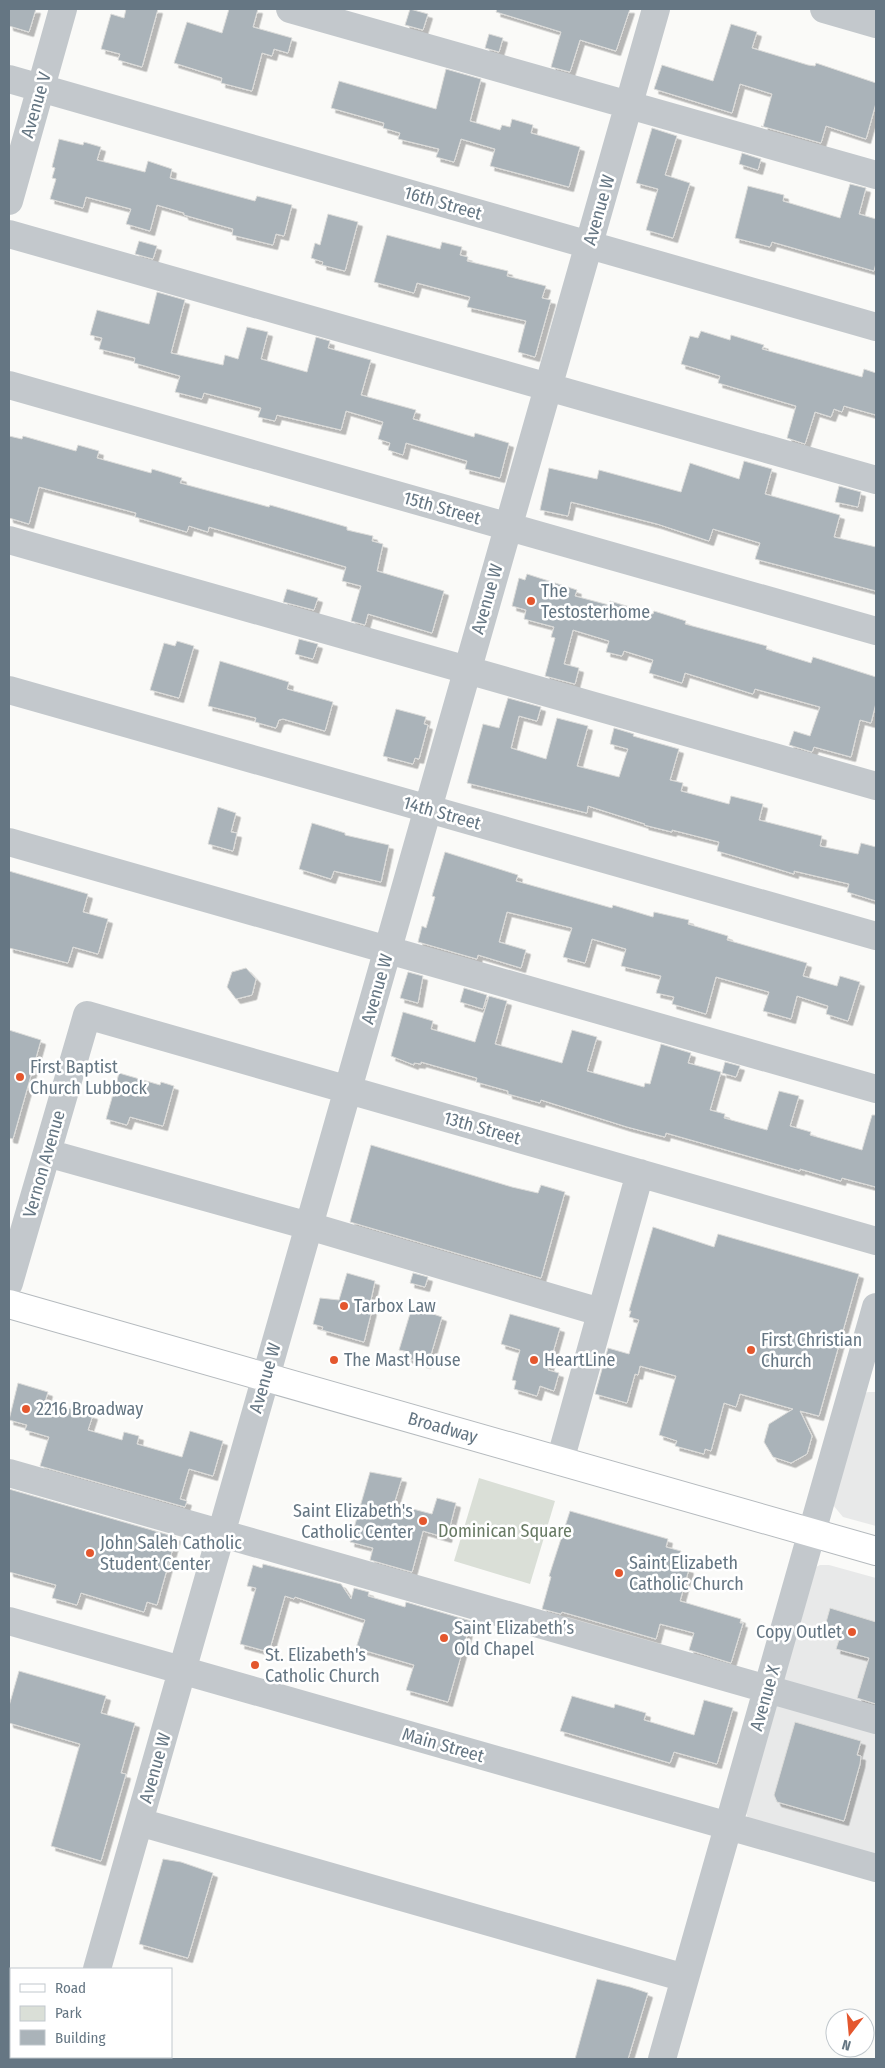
<svg xmlns="http://www.w3.org/2000/svg" width="885" height="2068" font-family="'Fira Sans Condensed',sans-serif">
<style>
.built{fill:#e8e9e9}
.green{fill:#dadfd7}
.building{fill:#aab3b9;stroke:#dcdcda;filter:url(#shadow)}
.lines{fill:none;stroke-linecap:round;stroke-linejoin:round}
.major-casing{stroke:#b5babe;stroke-width:30}
.minor{stroke:#c3c8cc;stroke-width:28}
.major{stroke:#fff;stroke-width:28}
.poi-dot{fill:#e4572e;stroke:#fff;stroke-width:2}
.labels{text-anchor:middle;dominant-baseline:central;stroke-width:5;stroke-linejoin:round;paint-order:stroke}
.street-label{font-size:18px;fill:#657683;stroke:#fff}
.poi-label{font-size:18px;fill:#657683;stroke:#fff;text-anchor:start}
.park-label{font-size:18px;fill:#687a64;stroke:#fff}
</style>
<defs>
<filter id="shadow"><feDropShadow dx="4.5" dy="4.5" stdDeviation="0" flood-color="#0004"/></filter>
</defs>
<rect width="100%" height="100%" fill="#fafaf8"/>
<!-- built -->
<path class="built" d="M869 1392H876V1526L843 1517 833 1505 863 1393Z
M820 1565H829L876 1578V1856L748 1818 746 1813 816 1567Z"/>
<!-- green -->
<path class="green" d="M479 1478 555 1501 530 1584 454 1561Z"/>
<!-- building -->
<path class="building" d="M9 9H36L29 32 9 26Z
M126 9H158L142 67 118 60 120 54 101 49 111 14 124 18Z
M229 9H258L253 27 292 38 288 53 274 49 272 56 262 53 252 91 221 83 222 78 174 63 187 22 222 33Z
M410 9 428 14 423 30 405 25Z
M497 9H630L616 51 580 40 570 72 551 67 561 32 496 12Z
M731 24 757 32 752 48 808 65 815 66 816 63 876 83V103L866 139 826 126 821 143 761 126 763 127 772 94 740 84 732 113 654 89 662 65 713 81Z
M489 34 503 38 499 52 485 48Z
M446 69 481 79 470 121 500 130 502 125 510 127 512 119 533 125 531 133 580 147 569 187 490 166 495 149 461 139 454 162 436 157 439 149 398 139 400 133 383 128 384 123 331 108 339 81 436 109Z
M652 128 677 136 665 175 690 183 673 238 646 230 658 189 636 183Z
M59 139 83 145 84 142 101 147 97 160 145 172 148 161 172 169 170 178 255 201 257 196 292 205 284 236 276 234 273 245 232 235 233 229 184 215V213L157 205 150 231 126 224 131 209 86 197 83 208 50 199 56 179 52 178 55 168 52 167Z
M742 153 761 159 758 170 739 164Z
M850 184 866 188 859 214 876 219V263L874 271 772 242 770 247 735 238 748 186 784 195 783 201 840 218Z
M328 214 358 222 345 271 322 265 323 262 311 258 315 243 320 245Z
M387 235 440 249 442 242 462 247 460 255 468 257 467 261 508 271 507 276 546 286 542 298 551 300 535 357 518 352 526 321 467 307 470 297 417 283 414 293 374 282Z
M139 241 157 246 153 259 135 254Z
M157 292 185 300 171 353 223 365 225 355 238 359 247 327 268 332 261 359 307 372 316 337 330 341 328 348 371 360 361 395 416 410 413 419 474 437 475 433 509 443 500 478 465 469 467 461 406 443 403 455 388 450 390 443 378 439 383 422 346 411 341 430 277 415 275 421 258 417 261 408 204 393 202 399 175 392 180 376 134 363 135 358 99 349 102 338 90 335 97 310 149 324Z
M701 331 730 340 731 335 764 345 762 349 862 377 864 369 876 373V415L844 406 842 412 834 409 831 417 815 412 805 444 787 438 796 406 718 383 720 376 681 364 690 336 698 338Z
M9 436 22 439 23 436 76 451 78 445 99 451 97 458 151 473 152 469 182 478 180 483 269 507 270 505 347 527V530L373 536 372 541 383 544 377 571 444 591 432 633 368 614 365 625 351 621 361 586 342 581 346 567 209 527 208 532 189 526 187 532 135 517 136 513 39 487 29 524 9 518Z
M744 461 772 469 765 494 840 515 834 537 876 547V591L755 559 760 543 713 529 709 541 657 524 571 502 568 516 540 510 549 468 597 479 599 470 681 492 690 463 739 479Z
M839 486 861 492 858 507 835 502Z
M527 574 577 590 575 596 609 605 610 601 653 614 654 611 686 621 685 624 767 646 766 649 811 663 813 657 876 677V703L871 723 860 720 851 757 814 747 812 752 789 745 794 731 810 736 820 707 755 689 753 694 685 673 682 683 649 673 653 660 624 651 622 656 606 652 609 641 573 630 564 664 579 668 575 684 545 676 555 638 551 637 554 627 524 619 526 610 512 606 519 578 525 580Z
M287 589 318 598 314 610 283 602Z
M299 639 318 644 313 659 295 654Z
M177 641 194 646 179 698 150 690 164 643 175 646Z
M220 661 289 682 287 689 333 702 325 731 283 719 279 720 276 728 255 722 256 718 208 706Z
M508 698 541 707 537 721 519 716 511 748 546 759 557 718 588 726 577 766 619 777 628 749 610 744 614 728 634 734 633 736 679 749 670 780 683 783 681 791 729 804 731 796 763 804 759 820 822 836 820 846 858 854 861 843 876 847V901L847 892 849 884 794 871V874L717 851 719 842 672 830V832L644 825 645 824 588 806 587 813 467 783 483 724 499 728Z
M396 709 426 717 424 724 428 725 419 759 415 758 413 764 383 756Z
M218 807 236 813 231 832 237 833 233 851 208 844Z
M312 823 345 833V835L389 845 381 882 334 871 331 879 299 869Z
M445 852 518 875 516 881 612 908 613 905 653 917 654 912 689 920 688 924 728 936 727 940 807 963 803 976 837 986 840 976 860 982 848 1021 826 1014 828 1006 797 996 791 1019 763 1011 769 992 716 977 706 1014 672 1004 674 997 656 993 661 976 621 966 626 949 592 939 585 963 563 957 572 928 507 912 499 942 526 950 521 968 478 955 477 959 418 942 422 926 426 928 435 897 432 896Z
M9 871 88 894 83 912 108 919 98 954 73 947 68 963 9 948Z
M246 968 256 979 252 995 236 999 227 987 232 972Z
M408 972 423 976 418 1003 400 998Z
M464 988 487 995 483 1009 460 1002Z
M489 996 507 1001 495 1044 562 1063 572 1030 597 1037 587 1071 644 1087 645 1083 650 1084 661 1044 691 1053 688 1063 721 1072 710 1110 725 1114 724 1118 767 1130 779 1091 799 1096 790 1126 811 1132 810 1135 862 1150 872 1115H876V1187L842 1178 841 1181 800 1169V1171L666 1133 665 1137 627 1127 541 1100 540 1103 508 1094V1091L476 1082 477 1078 421 1062V1064L414 1063V1065L391 1056 403 1012 433 1021 431 1029 475 1042Z
M9 1030 41 1040 13 1139 9 1138Z
M725 1062 740 1066 736 1077 722 1073Z
M119 1073 160 1085 161 1082 174 1086 163 1126 130 1117 127 1125 106 1119Z
M371 1145 512 1187 538 1193 541 1185 565 1192 541 1278 350 1222Z
M653 1227 714 1247 718 1234 859 1274 819 1416 800 1411 812 1436 807 1454 791 1463 773 1457 764 1442 769 1424 793 1409 740 1394 736 1407 724 1403 711 1451 705 1449 704 1454 675 1446 677 1441 659 1435 676 1376 640 1366 638 1375 635 1374 627 1403 595 1394 608 1348 629 1354 639 1320 629 1317 631 1311H629Z
M347 1273 375 1281 369 1309 372 1310 364 1342 322 1330 323 1327 313 1324 320 1298 339 1300Z
M413 1273 428 1277 425 1287 410 1283Z
M412 1307 442 1317 430 1358H427L426 1364 407 1358 409 1352 399 1350Z
M510 1314 560 1328 548 1370 559 1373 554 1391 540 1386 537 1396 514 1389 516 1381 512 1380 520 1350 501 1344Z
M18 1383 48 1392 45 1402 93 1415 88 1430 122 1440 124 1432 139 1436 137 1444 182 1457 190 1431 223 1441 213 1476 189 1469 180 1499 187 1501 185 1507 40 1466 49 1437 25 1430 27 1425 9 1420Z
M370 1472 402 1478 394 1504 432 1514 437 1498 456 1503 447 1538 423 1531 412 1572 370 1560 373 1548 350 1542Z
M9 1489 176 1537 157 1605 147 1602 144 1612 81 1593 77 1605 52 1598 56 1585 9 1572Z
M570 1511 668 1539 666 1547 681 1551 677 1565 689 1569 680 1601 741 1619 740 1623H743L731 1663 689 1650 694 1633 660 1624 656 1639 562 1612 561 1614 542 1609 551 1577 549 1576Z
M263 1564 341 1584 351 1599 354 1588 369 1592 368 1596 405 1607 406 1602 471 1621 448 1702 406 1690 414 1665 356 1648 365 1620 295 1597 294 1599 285 1596 269 1652 240 1644 256 1588 247 1586 253 1565 262 1568Z
M830 1608 876 1622V1704L857 1698 869 1658 836 1649 842 1630 825 1626Z
M19 1671 106 1696 101 1713 135 1723 121 1773 126 1774 101 1861 51 1846 80 1744 9 1723V1706Z
M572 1696 614 1708 615 1704 646 1713 644 1720 694 1735 704 1700 733 1708 717 1764 674 1752 670 1763 560 1731Z
M795 1722 861 1741 857 1755 861 1756 860 1764 844 1821 777 1802 774 1795Z
M163 1859 181 1862 213 1873 188 1958 139 1944Z
M597 1979 630 1987 648 1993 628 2059H575Z"/>
<g class="lines">
<defs>
<g id="major">
<path id="s1" d="M9 1304 876 1551"/>
</g>
</defs>
<!-- major casing -->
<use href="#major" class="major-casing"/>
<!-- minor -->
<path class="minor" d="M290 9 876 175
M824 9 876 24
M9 79 876 327
M9 201 63 9
M9 234 876 480
M9 385 876 631
M9 540 876 786
M9 690 876 936
M9 842 876 1089
M47 1153 309 1226 600 1312
M9 1283 87 1015 876 1241
M560 1461 640 1173
M9 1473 876 1720
M9 1621 876 1868
M139 1822 685 1978
M97 1969 656 9
M72 2059 73 2057
M662 2059 876 1307"/>
<!-- major -->
<use href="#major" class="major"/>
</g>
<!-- markers -->
<g class="poi-dot">
<circle cx="531" cy="601" r="5"/>
<circle cx="20" cy="1077" r="5"/>
<circle cx="344" cy="1306" r="5"/>
<circle cx="751" cy="1350" r="5"/>
<circle cx="334" cy="1360" r="5"/>
<circle cx="534" cy="1360" r="5"/>
<circle cx="26" cy="1409" r="5"/>
<circle cx="423" cy="1521" r="5"/>
<circle cx="90" cy="1553" r="5"/>
<circle cx="619" cy="1573" r="5"/>
<circle cx="852" cy="1632" r="5"/>
<circle cx="444" cy="1638" r="5"/>
<circle cx="255" cy="1665" r="5"/>
</g>
<g class="labels">
<!-- street labels -->
<g class="street-label">
<text transform="translate(36 105) rotate(-74)">Avenue V</text>
<text transform="translate(443 203) rotate(16)">16th Street</text>
<text transform="translate(599 210) rotate(-74)">Avenue W</text>
<text transform="translate(442 508) rotate(16)">15th Street</text>
<text transform="translate(487 599) rotate(-74)">Avenue W</text>
<text transform="translate(442 813) rotate(16)">14th Street</text>
<text transform="translate(377 989) rotate(-74)">Avenue W</text>
<text transform="translate(482 1128) rotate(16)">13th Street</text>
<text transform="translate(44 1164) rotate(-74)">Vernon Avenue</text>
<text transform="translate(265 1378) rotate(-74)">Avenue W</text>
<text stroke="none"><textPath href="#s1" startOffset="451">Broadway</textPath></text>
<text transform="translate(765 1698) rotate(-74)">Avenue X</text>
<text transform="translate(443 1745) rotate(16)">Main Street</text>
<text transform="translate(155 1768) rotate(-74)">Avenue W</text>
</g>
<!-- poi labels -->
<g class="poi-label">
<text x="541" y="591">The<tspan x="541" dy="21">Testosterhome</tspan></text>
<text x="30" y="1067">First Baptist<tspan x="30" dy="21">Church Lubbock</tspan></text>
<text x="354" y="1306">Tarbox Law</text>
<text x="761" y="1340">First Christian<tspan x="761" dy="21">Church</tspan></text>
<text x="344" y="1360">The Mast House</text>
<text x="544" y="1360">HeartLine</text>
<text x="36" y="1409">2216 Broadway</text>
<text x="413" y="1511" text-anchor="end">Saint Elizabeth's<tspan x="413" dy="21">Catholic Center</tspan></text>
<text x="100" y="1543">John Saleh Catholic<tspan x="100" dy="21">Student Center</tspan></text>
<text x="629" y="1563">Saint Elizabeth<tspan x="629" dy="21">Catholic Church</tspan></text>
<text x="454" y="1628">Saint Elizabeth’s<tspan x="454" dy="21">Old Chapel</tspan></text>
<text x="842" y="1632" text-anchor="end">Copy Outlet</text>
<text x="265" y="1655">St. Elizabeth's<tspan x="265" dy="21">Catholic Church</tspan></text>
</g>
<!-- park labels -->
<g class="park-label">
<text x="505" y="1531">Dominican Square</text>
</g>
</g>
<!-- border -->
<rect width="885" height="2068" fill="none" stroke="#657683" stroke-width="20"/>
<!-- legend -->
<rect x="10" y="1968" width="162" height="90" fill="#ffffff" stroke="#c1c8cd"/>
<rect x="20" y="1984" width="25" height="8" fill="#ffffff" stroke="#c1c8cd"/>
<text x="55" y="1993" font-size="15" fill="#657683">Road</text>
<rect x="20" y="2006" width="25" height="15" fill="#dadfd7" stroke="#c1c8cd"/>
<text x="55" y="2018" font-size="15" fill="#657683">Park</text>
<rect x="20" y="2030" width="25" height="15" fill="#aab3b9" stroke="#c1c8cd"/>
<text x="55" y="2043" font-size="15" fill="#657683">Building</text>
<!-- north arrow -->
<g transform="translate(850 2033) rotate(196)"><circle r="24" fill="#ffffff" stroke="#c1c8cd"/>
<path d="M0-4L9 19L0 12L-9 19Z" fill="#e4572e"/>
<text y="-8" font-size="14" font-weight="bold" text-anchor="middle" fill="#657683">N</text>
</g>
</svg>
